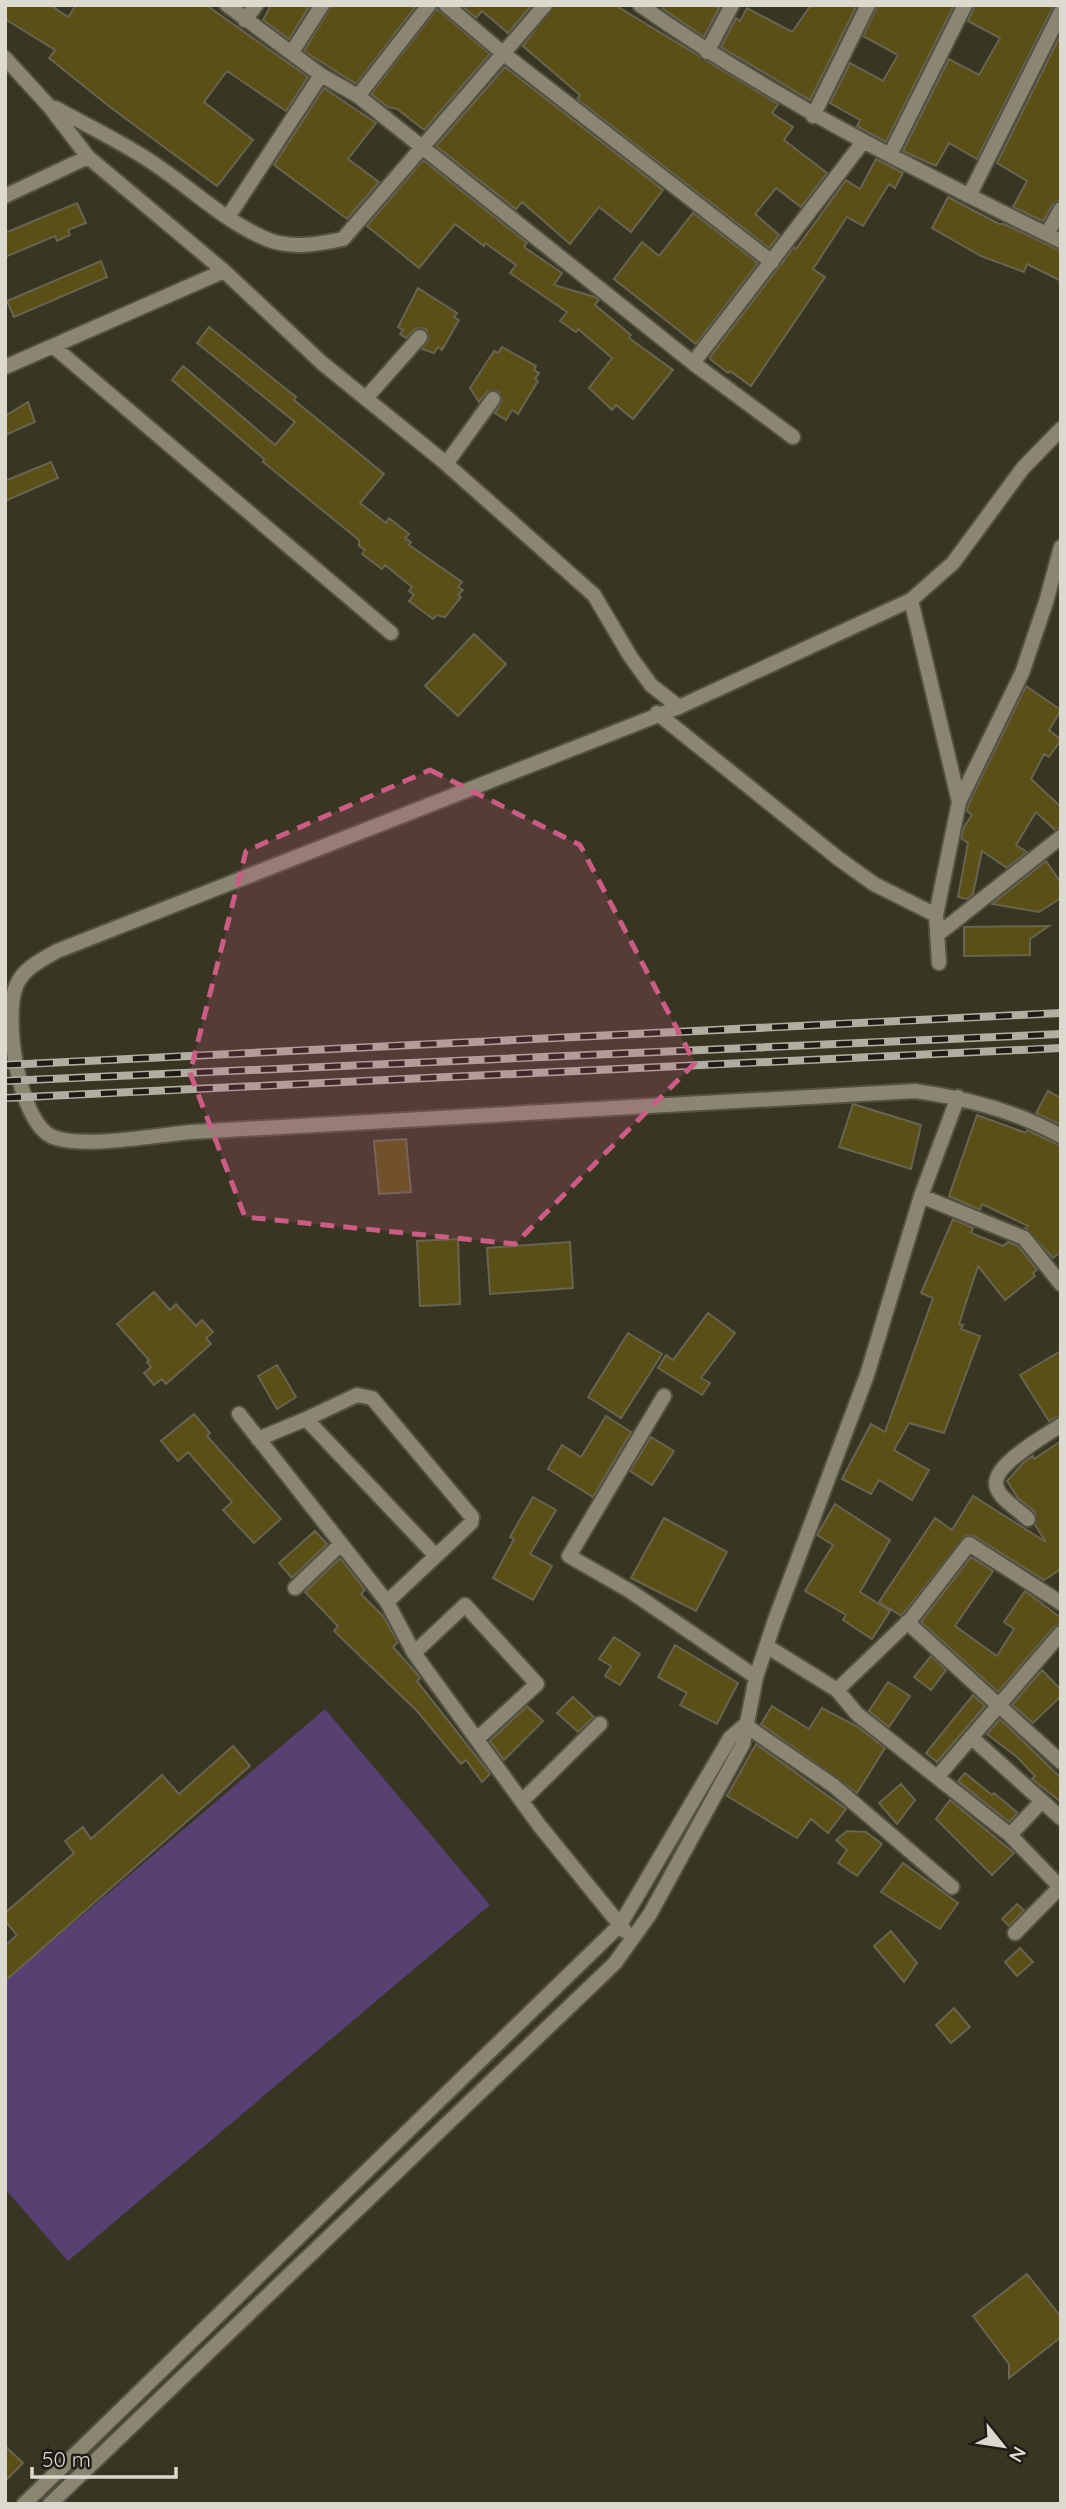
<svg xmlns="http://www.w3.org/2000/svg" width="1066" height="2509" font-family="Quicksand,sans-serif">
<style>
.pitch{fill:#574072}
.building{fill:#5a4f17;stroke:#686450;stroke-width:2}
.lines{fill:none;stroke-linecap:round;stroke-linejoin:round}
.minor-casing{stroke:#555142;stroke-width:18}
.minor{stroke:#8a8672;stroke-width:14}
.rail-casing{stroke:#b0ada1;stroke-width:8}
.rail{stroke:#1e1c14;stroke-width:5;stroke-dasharray:16;stroke-linecap:butt}
.marked{fill:#cb5c84;fill-opacity:0.2;stroke:#cb5c84;stroke-width:5;stroke-dasharray:14 9;stroke-linejoin:round}
</style>
<rect width="100%" height="100%" fill="#393523"/>
<!-- pitch -->
<path class="pitch" d="M325 1709 490 1905 68 2261 5 2189V1981Z"/>
<!-- building -->
<path class="building" d="M5 5H50L68 17 76 5H206L308 77 286 111 227 71 204 102 253 140 217 186 110 107 49 58 55 50 5 19Z
M271 5H310L289 39 263 20Z
M332 5H415L416 6 356 84 304 51Z
M461 5H532L508 33 482 11 476 18Z
M554 5H615L778 104 772 113 793 127 784 140 827 173 801 207 776 188 755 214 779 235 769 248 577 99 580 95 523 46Z
M665 5H714L719 8 704 37 663 9Z
M811 5H857L810 100 721 47 736 18 740 21 747 8 792 32Z
M878 5H954L886 142 857 126 860 120 830 103 850 63 883 81 898 55 863 36Z
M975 5H1054L977 159 949 143 936 166 903 151 949 59 979 75 1000 38 968 21Z
M437 9 490 54 424 130 397 109 388 107 371 94Z
M1061 34V199L1053 204 1043 221 1013 207 1027 181 997 163Z
M505 67 663 190 631 232 599 207 570 244 522 202 516 209 436 146Z
M324 88 376 123 348 159 379 182 347 219 274 165Z
M876 159 903 173 895 188 889 184 863 226 847 217 813 269 825 277 751 386 730 371 728 373 710 359 711 356 794 247 796 249 846 180 860 189Z
M423 160 527 243 524 247 562 273 554 285 595 297 599 300 595 305 631 335 629 338 673 370 633 419 616 405 612 410 589 388 612 358 578 329 576 332 560 321 567 312 510 273 516 265 485 243 484 246 455 224 419 268 367 226Z
M948 197 999 224H1004L1061 251V281L1027 264 1024 272 981 256 932 228Z
M77 203 86 223 68 230 70 235 57 241 55 236 5 257V233Z
M693 213 758 263 696 344 614 279 642 242 659 256Z
M101 261 107 277 14 317 7 301Z
M418 288 457 313 454 317 459 320 442 350 438 347 434 353 422 349 429 338 426 329 416 328 406 338 400 334 403 330 398 327Z
M209 327 296 397 294 400 384 474 360 503 386 523 389 518 409 534 405 538 411 542 409 545 462 582 458 587 463 590 458 595 461 597 445 617 437 615 433 619 409 601 414 595 409 591 412 587 385 565 382 569 362 554 365 550 359 546V540L263 462 264 459 172 380 183 366 275 445 295 422 197 343Z
M502 347 536 366 534 370 539 373 535 379 538 381 518 414 512 410 506 420 495 413 502 401 499 392 488 391 479 402 470 388 494 351 498 353Z
M28 402 35 422 5 435V416Z
M51 462 58 478 5 501V481Z
M474 634 506 664 458 716 425 686Z
M1026 686 1061 710 1049 730 1061 740 1049 757 1044 754 1031 779 1061 807V828L1055 830 1036 812 1016 845 1027 852 1007 868 982 851 973 894 967 899 958 897 968 843 961 838 964 827 972 815 967 811 968 805Z
M1046 861 1061 883V898L1039 912 992 904Z
M1049 926 1030 939V955L964 956V927Z
M1048 1091 1061 1098V1125L1036 1113Z
M853 1104 921 1125 911 1169 839 1147Z
M977 1115 1026 1133 1027 1130 1061 1146V1252L1053 1258 1025 1228 1028 1226 982 1204 980 1210 949 1196Z
M406 1139 411 1192 379 1194 374 1141Z
M953 1219 973 1228 971 1233 1003 1246 1008 1242 1018 1246 1037 1270 1033 1273 1035 1276 1005 1300 978 1266 959 1324 963 1325 961 1329 980 1336 944 1433 909 1423 894 1450 929 1470 912 1500 879 1480 871 1494 842 1479 871 1424 885 1432 933 1298 921 1293Z
M458 1239 460 1304 420 1306 417 1241Z
M570 1242 573 1288 490 1294 487 1248Z
M154 1292 170 1310 176 1304 196 1326 202 1320 213 1332 206 1338 211 1344 166 1384 162 1379 154 1385 144 1373 151 1367 147 1362 149 1360 117 1324Z
M708 1313 735 1333 701 1378 710 1383 702 1395 658 1368 666 1355 673 1360Z
M628 1333 662 1354 621 1418 588 1397Z
M1061 1351V1415L1049 1421 1020 1375Z
M277 1365 296 1397 277 1409 258 1376Z
M194 1414 210 1433 207 1436 281 1519 254 1543 223 1510 232 1502 188 1452 178 1461 161 1441Z
M606 1416 631 1432 593 1497 548 1469 562 1445 581 1457Z
M651 1437 674 1451 652 1485 630 1471Z
M1061 1437V1569L1044 1580 974 1536 966 1535 903 1614 900 1615 879 1602 935 1518 952 1530 973 1496 1046 1542 1035 1525V1512L1018 1498 1007 1481 1024 1462 1033 1456 1034 1459 1061 1441Z
M533 1497 556 1510 530 1554 552 1566 533 1600 493 1578 514 1539 510 1537Z
M835 1504 890 1540 860 1592 890 1611 872 1639 843 1620 846 1615 805 1591 833 1545 817 1535Z
M664 1518 727 1552 696 1611 631 1578Z
M315 1531 327 1544 292 1578 279 1563Z
M971 1557 993 1571 955 1626 997 1656 1014 1629 1004 1622 1025 1591 1061 1618V1624L1054 1627 998 1692 921 1622Z
M340 1558 365 1590 361 1594 383 1616 398 1642 393 1647 418 1675 420 1678 417 1681 490 1774 482 1782 466 1760 461 1764 417 1711 334 1631 338 1626 305 1592Z
M614 1637 640 1654 620 1685 605 1676 611 1666 599 1659Z
M675 1645 738 1683 717 1724 680 1705 687 1693 658 1677Z
M931 1656 946 1670 931 1690 914 1677Z
M1042 1670 1061 1690V1696L1033 1723 1012 1705Z
M888 1682 910 1696 889 1727 869 1711Z
M973 1695 985 1706 937 1762 926 1753Z
M573 1697 594 1717 578 1732 557 1713Z
M527 1706 543 1721 504 1760 490 1741Z
M772 1706 809 1729 822 1708 858 1727 885 1748 857 1793 761 1724Z
M1000 1719 1061 1778V1802L1032 1779 1035 1776 1017 1757 987 1734Z
M756 1744 846 1809 828 1833 811 1819 797 1838 727 1796Z
M233 1746 250 1766 5 1981V1946L17 1935 5 1921V1913L74 1853 65 1841 83 1827 91 1839 162 1775 179 1794Z
M965 1773 992 1795 994 1793 1018 1813 1009 1822 958 1781Z
M901 1784 915 1800 897 1824 879 1803Z
M950 1800 1014 1853 992 1875 936 1819Z
M847 1831 866 1832 882 1844 857 1876 838 1863 847 1850 836 1840Z
M903 1863 958 1903 940 1929 881 1892Z
M1017 1904 1024 1910 1009 1926 1002 1919Z
M891 1931 917 1963 904 1982 874 1946Z
M1020 1948 1033 1962 1017 1976 1005 1962Z
M954 2008 970 2027 951 2043 936 2025Z
M1027 2274 1061 2317V2337L1009 2378V2364L973 2316Z
M5 2446 23 2463 5 2481Z"/>
<g class="lines">
<defs>
<path id="minor" d="M227 5 321 75 358 96 693 363 793 437
M446 5 504 54 772 262
M640 5C772 98 915 170 1061 241
M245 20 256 5
M292 52 322 5
M707 52 732 5
M5 58 49 106 88 157 224 271 322 363 443 461 594 595 630 656 651 685 679 707
M358 96 429 5
M55 108C88 126 122 142 153 163 191 188 226 223 269 240 293 249 319 244 343 239L545 5
M813 116 868 5
M890 155 965 5
M5 196 88 157
M969 196 1061 12
M228 217 321 75
M1047 234 1061 209
M54 347 391 633
M693 363 863 142
M5 367 224 271
M366 398 420 337
M1061 429 1023 468 953 563 911 600 679 707 57 951C43 959 24 968 17 984 2 1015 19 1124 53 1137 84 1149 156 1135 191 1132L915 1091C966 1098 1016 1111 1061 1136
M446 464 493 399
M911 600 959 802
M657 713 839 859 874 884 936 915
M937 935 1061 837
M939 963 936 915 959 802 1022 673 1046 602 1061 547
M921 1196 1024 1238 1061 1284
M664 1396 569 1556 630 1591 756 1677
M239 1414 387 1602 414 1653 539 1825 625 1931
M306 1419 357 1395 372 1398 472 1517 471 1523 387 1602
M258 1439 306 1419 436 1556
M1028 1519C1019 1510 1001 1500 997 1488 988 1467 1045 1436 1061 1425
M295 1588 341 1544
M907 1622 1061 1762
M768 1647 837 1690 857 1714 1010 1835 1042 1801 1061 1818
M414 1653 465 1605 537 1684 477 1739
M837 1690 911 1619 969 1544 1061 1603
M745 1725 834 1786 952 1887
M971 1737 1042 1801
M938 1776 1061 1633
M522 1801 600 1724
M1010 1835 1060 1887
M1015 1933 1061 1886
M24 2504 620 1925 730 1738 745 1725
M50 2504 615 1963 650 1914 743 1744 756 1677 775 1620 867 1375 921 1196 958 1097"/>
</defs>
<!-- minor casing -->
<use href="#minor" class="minor-casing"/>
<!-- minor -->
<use href="#minor" class="minor"/>
<defs>
<path id="rail" d="M5 1065 1061 1013
M5 1081 1061 1034
M5 1098 1061 1048"/>
</defs>
<!-- rail casing -->
<use href="#rail" class="rail-casing"/>
<!-- rail -->
<use href="#rail" class="rail"/>
</g>
<!-- marked area -->
<path class="marked" d="M430 770 580 845 695 1063 515 1244 245 1217 190 1073 246 851Z"/>
<!-- border -->
<rect width="1066" height="2509" fill="none" stroke="#dcdacf" stroke-width="14"/>
<!-- north arrow -->
<g transform="translate(1003 2446) rotate(120)" stroke="#1e1c14" stroke-width="5" paint-order="stroke">
<path d="M0-5L12 26L0 18L-12 26Z" fill="#dcdacf"/>
<text y="-10" font-size="19" font-weight="bold" text-anchor="middle" fill="#dcdacf">N</text>
</g>
<!-- scale -->
<path d="M32 2467v10h144v-10" fill="none" stroke="#dcdacf" stroke-width="3.5"/>
<text x="42" y="2467" font-size="21" fill="#dcdacf" stroke="#1e1c14" stroke-width="5" paint-order="stroke">50 m</text>
</svg>
